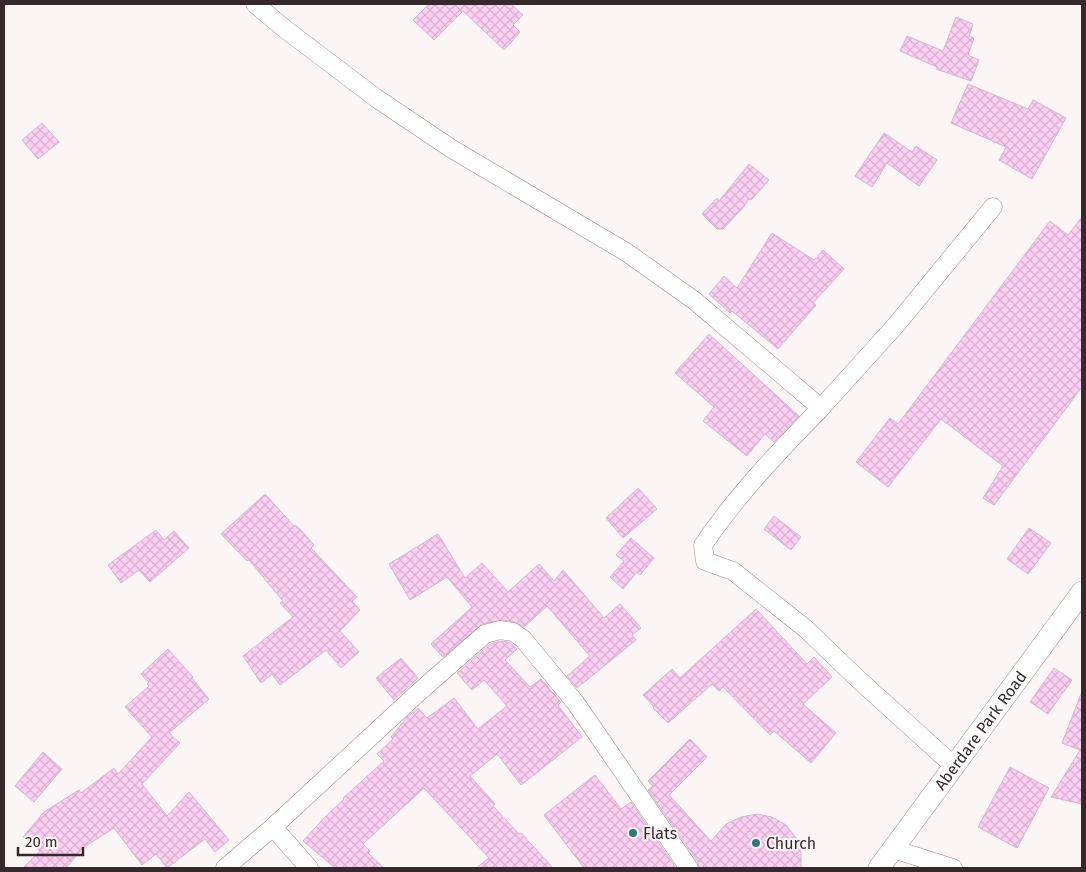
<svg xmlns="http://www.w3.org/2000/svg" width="1086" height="872" font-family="'Fira Sans',sans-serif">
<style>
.building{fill:url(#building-cross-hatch);stroke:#d2b8cd}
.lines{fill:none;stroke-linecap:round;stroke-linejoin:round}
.minor-casing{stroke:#a7868c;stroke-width:19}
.tertiary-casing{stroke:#a7868c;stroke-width:22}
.minor{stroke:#fff;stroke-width:18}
.tertiary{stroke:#fff;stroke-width:21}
.poi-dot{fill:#2f787f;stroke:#fcf5f6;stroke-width:2}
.labels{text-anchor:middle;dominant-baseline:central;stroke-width:4;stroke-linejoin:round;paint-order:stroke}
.street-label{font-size:16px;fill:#36292b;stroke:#fcf5f6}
.poi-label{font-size:16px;fill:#36292b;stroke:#fcf5f6;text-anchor:start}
</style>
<defs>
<pattern id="building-cross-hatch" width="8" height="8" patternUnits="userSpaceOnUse" patternTransform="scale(1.25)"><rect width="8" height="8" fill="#fccef2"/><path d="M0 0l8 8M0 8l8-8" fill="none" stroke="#d9b1d0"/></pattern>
</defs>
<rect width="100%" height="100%" fill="#fcf5f6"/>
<!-- building -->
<path class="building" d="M429 4H511L523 15 513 25 520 32 504 50 463 11 434 40 413 20Z
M956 17 973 24 969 36 974 38 968 55 979 60 971 81 936 69 937 67 900 51 907 36 943 51Z
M968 84 1028 109 1033 100 1066 118 1032 179 999 160 1006 147 951 123Z
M42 123 59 142 38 159 22 140Z
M884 133 912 152 916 146 937 160 919 186 887 163 872 187 855 176Z
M749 164 769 180 751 200 749 199 742 209 723 229H717L702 214 717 198 719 201Z
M1082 217V387L994 505 983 498 1003 466 941 419 888 487 856 462 890 418 898 424 1050 221 1068 235Z
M772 233 814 260 823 250 844 269 813 303 816 305 778 349 732 311 730 313 709 294 724 276 737 288Z
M709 334 799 416 774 442 765 434 747 456 703 421 714 407 675 373Z
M638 488 657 509 623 538 606 518Z
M265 494 294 526 295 525 301 530 314 545 311 548 357 597 352 601 360 610 340 631 359 652 341 668 326 650 280 685 272 674 261 683 243 656 293 617 280 603 283 601 249 560 247 561 221 534Z
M774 516 801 537 791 550 764 529Z
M1029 528 1051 543 1028 574 1007 559Z
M156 530 164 540 174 531 189 548 150 582 139 570 121 583 108 565Z
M438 534 465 578 482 563 508 592 539 564 554 581 563 570 604 618 620 604 641 628 632 635 636 640 577 688 567 676 590 656 547 606 524 627 515 622 502 620 482 624 443 657 431 644 472 607 447 577 410 600 389 564Z
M631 538 654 558 640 575 637 572 623 589 610 577 624 561 616 555Z
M756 609 807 664 814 657 832 677 803 704 836 733 811 763 774 731 770 735 723 687 719 691 712 684 668 723 653 708 654 707 643 695 672 669 680 678Z
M501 641 509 642 517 649 505 660 530 687 541 679 561 702 558 705 582 737 521 785 497 754 470 776 495 804 493 806 519 834 521 833 553 868H476L489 858 424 788 363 844 370 851 368 853 384 868H335L303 841 324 818 344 799 343 798 384 761 377 754 393 739 391 737 407 717 418 708 427 718 454 698 478 729 507 706 484 680 472 690 457 673 490 644Z
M168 649 193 677 192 678 209 699 169 733 180 743 142 784 167 816 189 792 229 840 215 852 205 839 167 868 156 854 142 865 114 828 84 847 66 868H23L40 851 23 837 44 812 79 790 81 793 114 768 118 774 152 737 125 707 149 686 147 684 149 683 141 674Z
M401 658 418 678 394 700 376 678Z
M1054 668 1072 680 1048 714 1030 702Z
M1081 694H1082V804L1051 797 1080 750 1062 743Z
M690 739 707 757 669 795 711 841 726 824 741 817 757 814 772 817 786 825 796 838 801 853V868H699L698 862 648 790 653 786 648 781Z
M43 752 62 769 34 802 15 786Z
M1010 767 1049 788 1017 848 978 827Z
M595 775 621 809 631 802 676 868H584L544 815Z"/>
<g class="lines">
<defs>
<path id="minor" d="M255 4 285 29 376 98 452 149 626 252 695 301 821 408C779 451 737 495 703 545L705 561 733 571 806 629 858 679 955 767
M821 408 896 325 993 207
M273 827 309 868
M893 849 953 868
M225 868 273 827 419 692 485 634 500 630 513 632 523 639 575 702 689 868"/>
<g id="tertiary">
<path id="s1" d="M879 868 1082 592"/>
</g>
</defs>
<!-- minor casing -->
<use href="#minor" class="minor-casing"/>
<!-- tertiary casing -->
<use href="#tertiary" class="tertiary-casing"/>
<!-- minor -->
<use href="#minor" class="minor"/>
<!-- tertiary -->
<use href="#tertiary" class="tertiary"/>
</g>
<!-- markers -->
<g class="poi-dot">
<circle cx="633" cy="833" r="5"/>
<circle cx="756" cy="843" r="5"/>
</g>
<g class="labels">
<!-- street labels -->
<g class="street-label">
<text stroke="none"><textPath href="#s1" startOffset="171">Aberdare Park Road</textPath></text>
</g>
<!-- poi labels -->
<g class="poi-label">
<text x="643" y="833">Flats</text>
<text x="766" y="843">Church</text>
</g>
</g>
<!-- border -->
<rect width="1086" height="872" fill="none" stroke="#36292b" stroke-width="10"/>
<!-- scale -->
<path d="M18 847v8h65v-8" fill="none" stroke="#36292b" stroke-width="2.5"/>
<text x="25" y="847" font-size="15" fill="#36292b" stroke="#fcf5f6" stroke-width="4" paint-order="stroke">20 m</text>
</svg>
